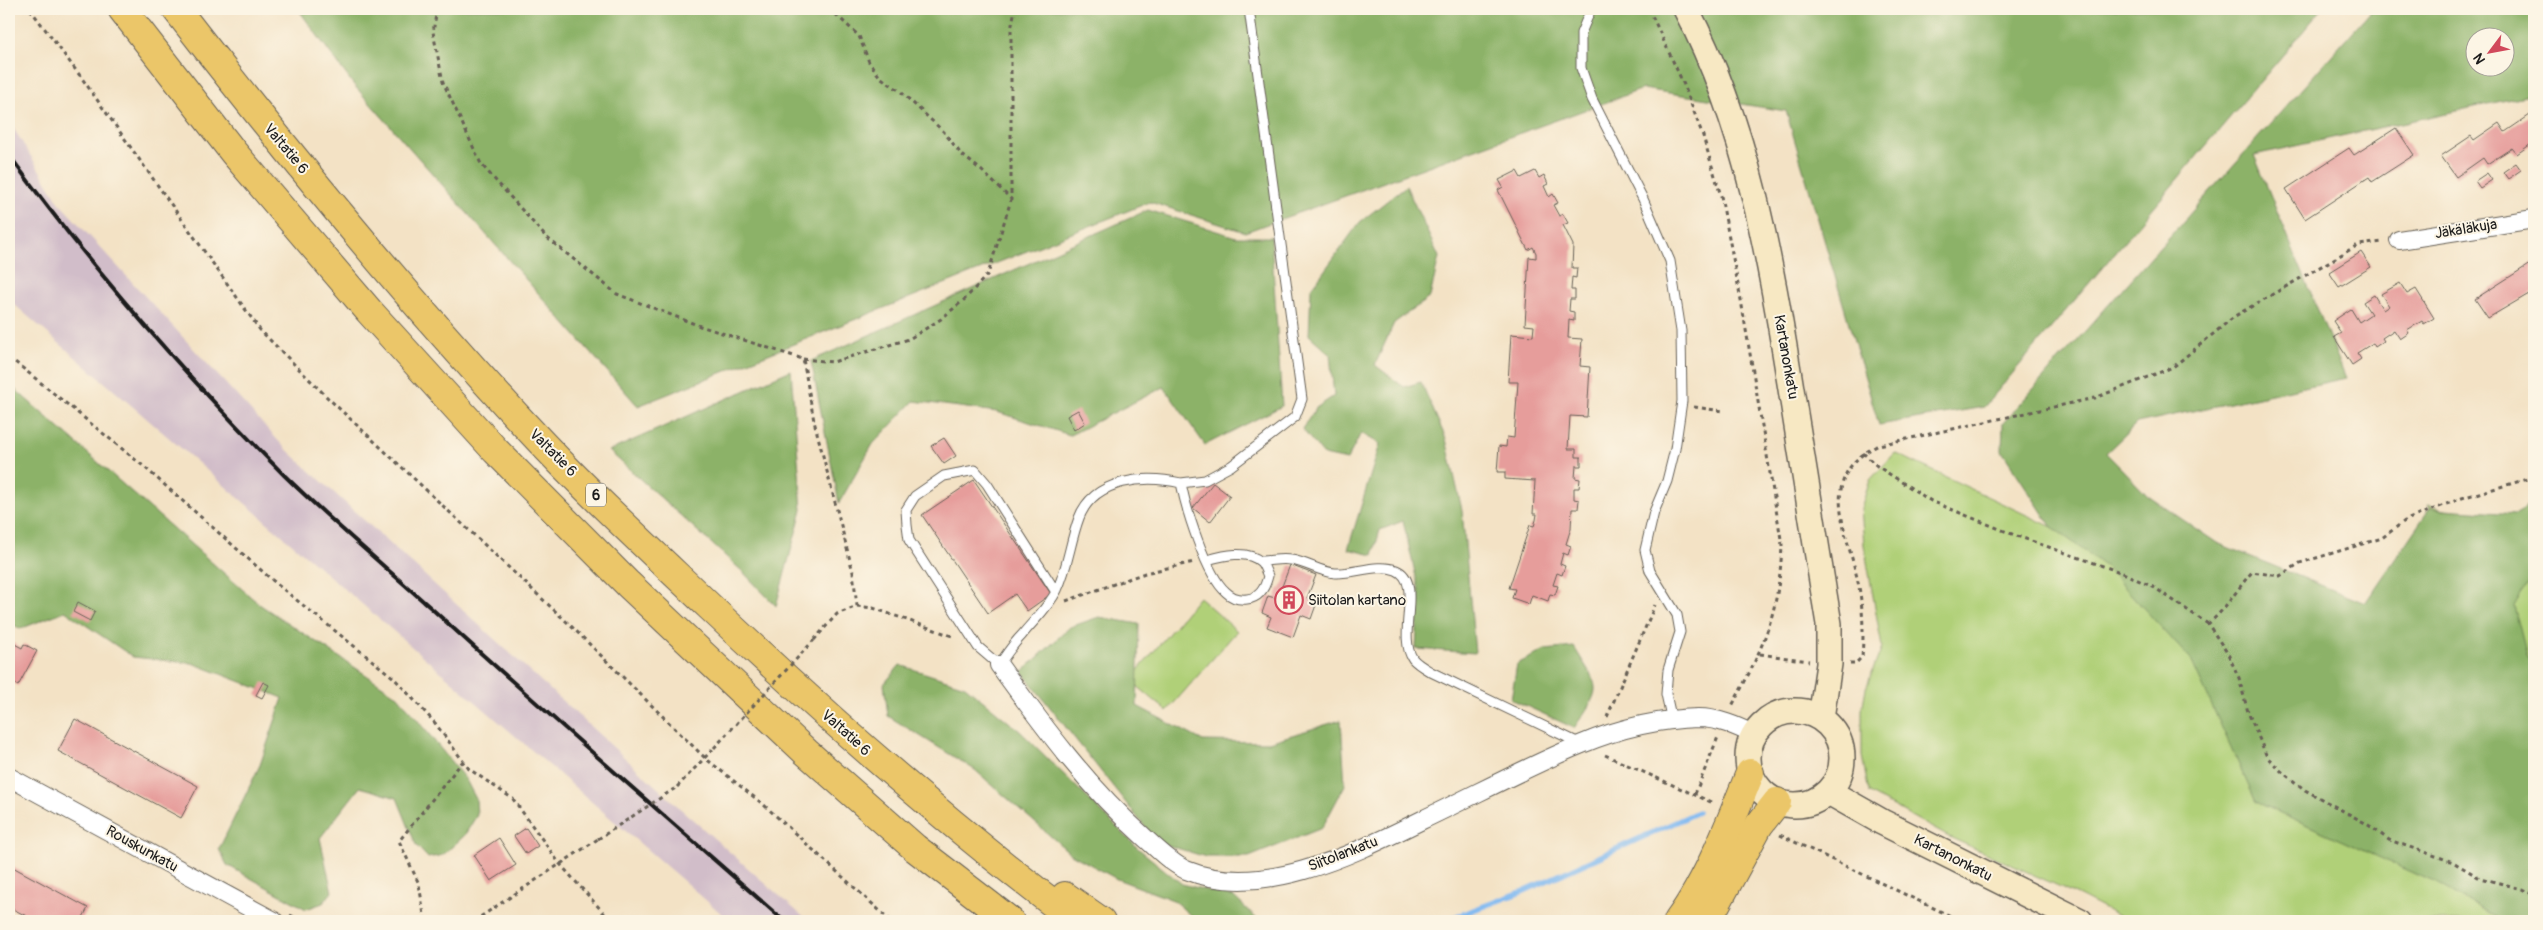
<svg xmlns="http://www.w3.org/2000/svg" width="2543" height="930" font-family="Pangolin,sans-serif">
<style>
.industrial{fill:#d1bdc9}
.green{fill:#b0d078;stroke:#66764a}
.forest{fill:#8cb268;stroke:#546742;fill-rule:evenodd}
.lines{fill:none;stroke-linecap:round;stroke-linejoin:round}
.stream{stroke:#80b9f1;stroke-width:5.5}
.building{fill:#e69d9b}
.service-casing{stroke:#676157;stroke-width:11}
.minor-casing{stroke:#676157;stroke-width:20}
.secondary-casing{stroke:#676157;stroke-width:28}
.trunk-casing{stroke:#676157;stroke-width:30}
.motorway-casing{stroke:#676157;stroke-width:30}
.path{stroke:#676157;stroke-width:3;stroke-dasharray:4 4;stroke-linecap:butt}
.service{stroke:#fff;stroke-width:9}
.minor{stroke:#fff;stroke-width:18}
.secondary{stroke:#f7e8c3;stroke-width:25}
.trunk{stroke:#ebc669;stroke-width:28}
.motorway{stroke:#ebc669;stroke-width:28}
.rail{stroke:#1c1c1c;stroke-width:4}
.path-bridge{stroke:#676157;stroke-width:3;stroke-dasharray:4 4;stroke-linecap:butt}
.labels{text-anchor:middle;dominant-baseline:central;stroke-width:4;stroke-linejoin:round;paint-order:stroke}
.shield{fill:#fcf5e5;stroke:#5f5d58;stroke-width:1}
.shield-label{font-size:14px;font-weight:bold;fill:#1c1c1c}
.street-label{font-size:15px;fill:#1c1c1c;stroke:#fcf5e5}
.poi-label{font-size:15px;fill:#1c1c1c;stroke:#fcf5e5;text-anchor:start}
</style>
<rect width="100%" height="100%" fill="#fcf5e5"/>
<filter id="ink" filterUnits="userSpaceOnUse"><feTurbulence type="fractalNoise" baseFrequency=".02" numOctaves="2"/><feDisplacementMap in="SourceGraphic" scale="10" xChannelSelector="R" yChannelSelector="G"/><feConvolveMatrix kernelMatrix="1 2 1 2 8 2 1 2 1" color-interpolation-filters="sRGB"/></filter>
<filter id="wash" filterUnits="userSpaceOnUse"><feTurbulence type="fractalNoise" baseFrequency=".0096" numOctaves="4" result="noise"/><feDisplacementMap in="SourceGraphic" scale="20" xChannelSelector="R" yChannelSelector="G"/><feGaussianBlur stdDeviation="1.12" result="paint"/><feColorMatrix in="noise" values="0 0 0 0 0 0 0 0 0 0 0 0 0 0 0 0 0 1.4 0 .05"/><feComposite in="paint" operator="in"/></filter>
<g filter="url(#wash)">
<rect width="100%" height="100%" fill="#f3e2c5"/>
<!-- industrial -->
<path class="industrial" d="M9 121 61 205 284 447 683 811 808 921H730L9 300Z"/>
<!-- green -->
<path class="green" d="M1895 453 2343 664 2454 563 2428 505 2477 517H2534V921H2128L2063 888 1947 836 1869 793 1862 756V710L1866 688 1882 647 1864 545 1861 508 1870 480Z
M1199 597 1237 631 1167 711 1130 680Z"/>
<!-- forest -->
<path class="forest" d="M298 9H2322L1984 407 1879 425 1786 111 1643 89 1245 232 1150 202 638 406 353 84Z
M2373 9H2534V94L2254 155 2346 378 2137 423 2106 453 2148 496 2217 543 2365 603 2430 508 2515 514 2534 503V573L2514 606 2527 656 2534 661V921H2502L2436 883 2256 802 2191 660 2106 567 2051 526 2002 451 2003 423ZM2476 38H2506V68H2476Z
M1406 186 1439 257 1430 297 1394 323 1375 365 1404 387 1421 382 1446 439 1462 510 1475 653 1416 649 1419 590 1403 521 1380 530 1373 555 1348 549 1380 444 1361 433 1347 460 1324 455 1302 429 1316 408 1334 396 1330 354 1309 335 1311 289 1360 222Z
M1148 210 1236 237H1271L1282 406 1205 445 1164 387 1070 435 997 412 914 401 873 444 839 503 811 361Z
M791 370 802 510 776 606 742 571 609 451Z
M9 384 259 604 398 696 466 780 476 799 477 815 464 836 443 855 428 858 416 845 397 798 360 787 320 838 332 892 323 903 306 909 227 865 219 849 260 765 283 698 192 663 133 657 65 611 20 629 9 622Z
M1099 617 1139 624 1137 706 1203 741 1269 742 1341 720 1345 785 1322 828 1249 857H1206L1157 842 1022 672 1070 627Z
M1574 647C1600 690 1604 685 1574 728L1511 699 1517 664 1545 650Z
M900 665 965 686 1021 732 1140 850 1182 884 1234 897 1259 921H1197L1173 900 1117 879 1071 854 975 770 888 716 884 684Z"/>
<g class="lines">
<!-- stream -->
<path class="stream" d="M1444 921 1524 891 1698 812"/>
</g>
<g id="blocks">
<!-- building -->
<path class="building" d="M2530 115 2534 120V142L2517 154 2512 148 2487 164 2483 158 2456 177 2441 156 2471 136 2474 140 2499 123 2505 132Z
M2396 128 2414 155 2372 182 2369 177 2305 219 2286 189 2349 148 2354 155Z
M2516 163 2521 170 2508 179 2503 172Z
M1517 171 1521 178 1535 171 1539 178 1544 175 1548 184 1544 186 1549 197 1553 194 1558 203 1553 205 1559 216 1563 214 1568 223 1563 225 1573 245 1572 268H1577L1576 278 1572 277 1571 290H1575V299H1570L1569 311 1574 312V321L1569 320 1568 338 1582 339 1580 366 1590 367 1587 417 1570 416 1568 449H1576V457H1581V466H1576L1575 478 1580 479 1579 488H1574V499L1579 500 1578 509H1572L1571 528 1566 544 1571 546 1568 555 1563 553 1560 564 1565 566 1562 575 1557 573 1553 585 1558 586 1555 595 1550 594 1548 601 1532 595 1529 604 1512 598 1515 589 1509 588 1530 525 1534 526 1536 520 1537 514H1533L1535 481 1505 479V472H1497L1499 446 1506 447 1507 437 1514 438 1518 382H1508L1511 334 1533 336 1534 326 1525 325 1529 257 1536 258V253L1533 247 1528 250 1498 190 1503 187 1499 180Z
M2487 173 2492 180 2480 188 2475 181Z
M2361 252 2371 267 2339 287 2329 272Z
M2533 262 2534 291 2488 318 2475 299Z
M2400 283 2407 294 2416 289 2434 318 2424 324 2422 321 2407 330 2409 333 2400 339 2394 330 2382 338 2384 341 2375 347 2373 343 2357 353 2361 359 2352 365 2334 337 2341 333 2333 321 2351 309 2359 322 2371 314 2363 302 2374 295 2383 310 2389 306 2381 294Z
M1078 410 1085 423 1074 430 1067 416Z
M944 438 956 456 944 464 931 446Z
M974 480 1051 594 1027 611 1015 594 988 613 922 515Z
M1213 483 1230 496 1210 522 1193 508Z
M1290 565 1316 575 1307 598 1317 602 1311 619 1301 615 1293 637 1267 627 1271 617 1262 613 1268 596 1275 598 1279 588 1281 589Z
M78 602 95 611 90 621 73 612Z
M9 641 22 648 24 644 37 651 18 686 9 680Z
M263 682 269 685 262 698 256 695Z
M75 719 198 786 181 818 58 751Z
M526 828 538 846 526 854 514 836Z
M499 838 516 865 491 881 474 855Z
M9 865 88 908 81 921H36L9 907Z"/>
</g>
</g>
<g filter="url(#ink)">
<use href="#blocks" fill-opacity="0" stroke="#676157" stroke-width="1"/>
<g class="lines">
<defs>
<path id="service" d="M1591 9 1581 33V68L1592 99 1643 199 1670 261 1681 331 1682 401 1675 449 1667 481 1654 512 1645 550 1650 571 1677 615 1680 632 1668 670 1666 694 1672 721
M1207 560C1222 556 1247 549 1261 562 1264 565 1266 572 1268 576 1265 588 1260 598 1247 599 1238 600 1232 598 1226 592 1206 575 1186 509 1181 483L1205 480 1231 466 1295 417 1302 399 1249 9
M1261 561C1270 561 1282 558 1291 560 1307 562 1319 572 1335 573 1354 574 1378 563 1396 570 1424 581 1396 635 1413 659 1417 664 1426 669 1431 672L1581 744
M1056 592 987 484 975 470 944 476 915 496 906 510 907 525 909 540 978 647 999 665C1006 655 1013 644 1022 635 1034 620 1048 608 1057 590 1068 567 1070 542 1079 518 1094 478 1146 475 1181 483"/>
<path id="minor" d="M2399 240 2534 219
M999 665C1043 726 1088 787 1144 837 1156 848 1171 863 1186 870 1262 901 1355 853 1422 820 1475 795 1528 766 1582 744 1618 729 1660 719 1698 718 1718 718 1736 726 1753 734
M9 777 274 921"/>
<path id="secondary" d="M1686 9C1748 127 1770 259 1791 389 1804 468 1816 546 1829 624V664L1821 718
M1748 758a47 47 0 1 1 94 0a47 47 0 1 1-94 0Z
M1829 792 1882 822 2080 921"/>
<path id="trunk" d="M1707 921 1759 825 1777 802"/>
<path id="motorway" d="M122 9 234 153 369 311 496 451 628 584 806 752 915 848 1010 921
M176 9C286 151 402 293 525 425 583 488 647 547 709 606 826 717 947 824 1076 921
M1065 896 1101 921
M1678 921C1708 880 1731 821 1750 773"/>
</defs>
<!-- service casing -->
<use href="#service" class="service-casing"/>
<!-- minor casing -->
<use href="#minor" class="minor-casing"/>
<!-- secondary casing -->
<use href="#secondary" class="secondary-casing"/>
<!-- trunk casing -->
<use href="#trunk" class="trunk-casing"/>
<!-- motorway casing -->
<use href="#motorway" class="motorway-casing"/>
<!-- path -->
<path class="path" d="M30 9 81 77 260 330 328 398 569 624 705 758 764 805 891 921
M437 9 433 32 443 82 481 164 546 237 617 294 700 326 803 359 814 421 853 572 857 606
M830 9 859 36 869 62 880 77 900 91 944 132 961 154 981 170 1011 199
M1649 9 1684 85 1703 136 1721 196 1741 300 1782 545C1779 614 1764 646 1732 706
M9 357 142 465 279 586 394 678 435 723 469 769 513 799 560 864 611 921
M803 359 833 362 909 339 941 319 965 299 988 274 1011 200V30L1015 9
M1694 407 1723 411
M1863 453 1877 466 1931 501 2017 536 2123 573 2155 588 2208 624
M2534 477 2462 498 2406 520 2382 538 2300 563 2280 576 2252 572C2237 589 2226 609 2208 624L2228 654 2239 678 2248 712 2267 757 2281 771 2305 790 2367 824 2389 840 2453 862 2480 878 2522 889 2534 895
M1066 601 1145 573 1194 562
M814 640 837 614 857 606 873 608 955 637
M1760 654 1809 661
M1850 664H1855L1862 657C1864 633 1863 610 1859 587 1849 533 1813 476 1879 445L2095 398 2173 367 2235 316 2358 245 2382 242
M1607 717 1655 605
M1605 755 1713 803
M677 787 714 748
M1695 794 1718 737
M1780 835 1961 921
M290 915 301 921
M425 921 419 884 399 841 463 761
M474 921 598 839"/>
<!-- service -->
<use href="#service" class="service"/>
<!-- minor -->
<use href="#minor" class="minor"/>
<!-- secondary -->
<use href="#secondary" class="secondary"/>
<!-- trunk -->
<use href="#trunk" class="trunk"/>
<!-- motorway -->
<use href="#motorway" class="motorway"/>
<!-- rail -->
<path class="rail" d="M9 155C92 269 185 375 284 475 331 521 382 564 431 608 547 714 666 817 784 921"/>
<!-- path-bridge -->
<path class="path-bridge" d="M714 748 814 640
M598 839 677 787"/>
</g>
</g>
<!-- icons -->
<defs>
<symbol id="building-ring" viewBox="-11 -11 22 22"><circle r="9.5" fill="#fcf5e5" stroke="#d1495b" stroke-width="1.5"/><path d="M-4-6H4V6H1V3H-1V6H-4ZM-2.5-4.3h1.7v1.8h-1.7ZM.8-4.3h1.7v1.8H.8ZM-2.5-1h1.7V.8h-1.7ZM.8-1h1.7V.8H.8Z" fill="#d1495b"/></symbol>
</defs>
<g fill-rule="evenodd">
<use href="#building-ring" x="1273" y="584" width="32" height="32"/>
</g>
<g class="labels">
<!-- shield labels -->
<rect class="shield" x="586" y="483.5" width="20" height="23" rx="4"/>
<g class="shield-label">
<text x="596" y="495">6</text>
</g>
<!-- street labels -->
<g class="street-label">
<text transform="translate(286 149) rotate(50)">Valtatie 6</text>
<text transform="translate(2466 229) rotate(-9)">Jäkäläkuja</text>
<text transform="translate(1786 357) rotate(80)">Kartanonkatu</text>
<text transform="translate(553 453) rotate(45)">Valtatie 6</text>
<text transform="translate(846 733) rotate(42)">Valtatie 6</text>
<text transform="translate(142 849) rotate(29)">Rouskunkatu</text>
<text transform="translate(1343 854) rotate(-21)">Siitolankatu</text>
<text transform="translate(1953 858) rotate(27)">Kartanonkatu</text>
</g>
<!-- poi labels -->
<g class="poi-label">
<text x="1308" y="600">Siitolan kartano</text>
</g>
</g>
<!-- margin -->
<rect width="2543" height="930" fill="none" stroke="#fcf5e5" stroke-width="30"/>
<!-- north arrow -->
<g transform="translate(2490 52) rotate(238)"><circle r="24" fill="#fcf5e5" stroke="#a29e95"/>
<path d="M0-4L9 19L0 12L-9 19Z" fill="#d1495b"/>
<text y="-8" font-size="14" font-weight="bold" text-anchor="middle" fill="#1c1c1c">N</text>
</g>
</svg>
